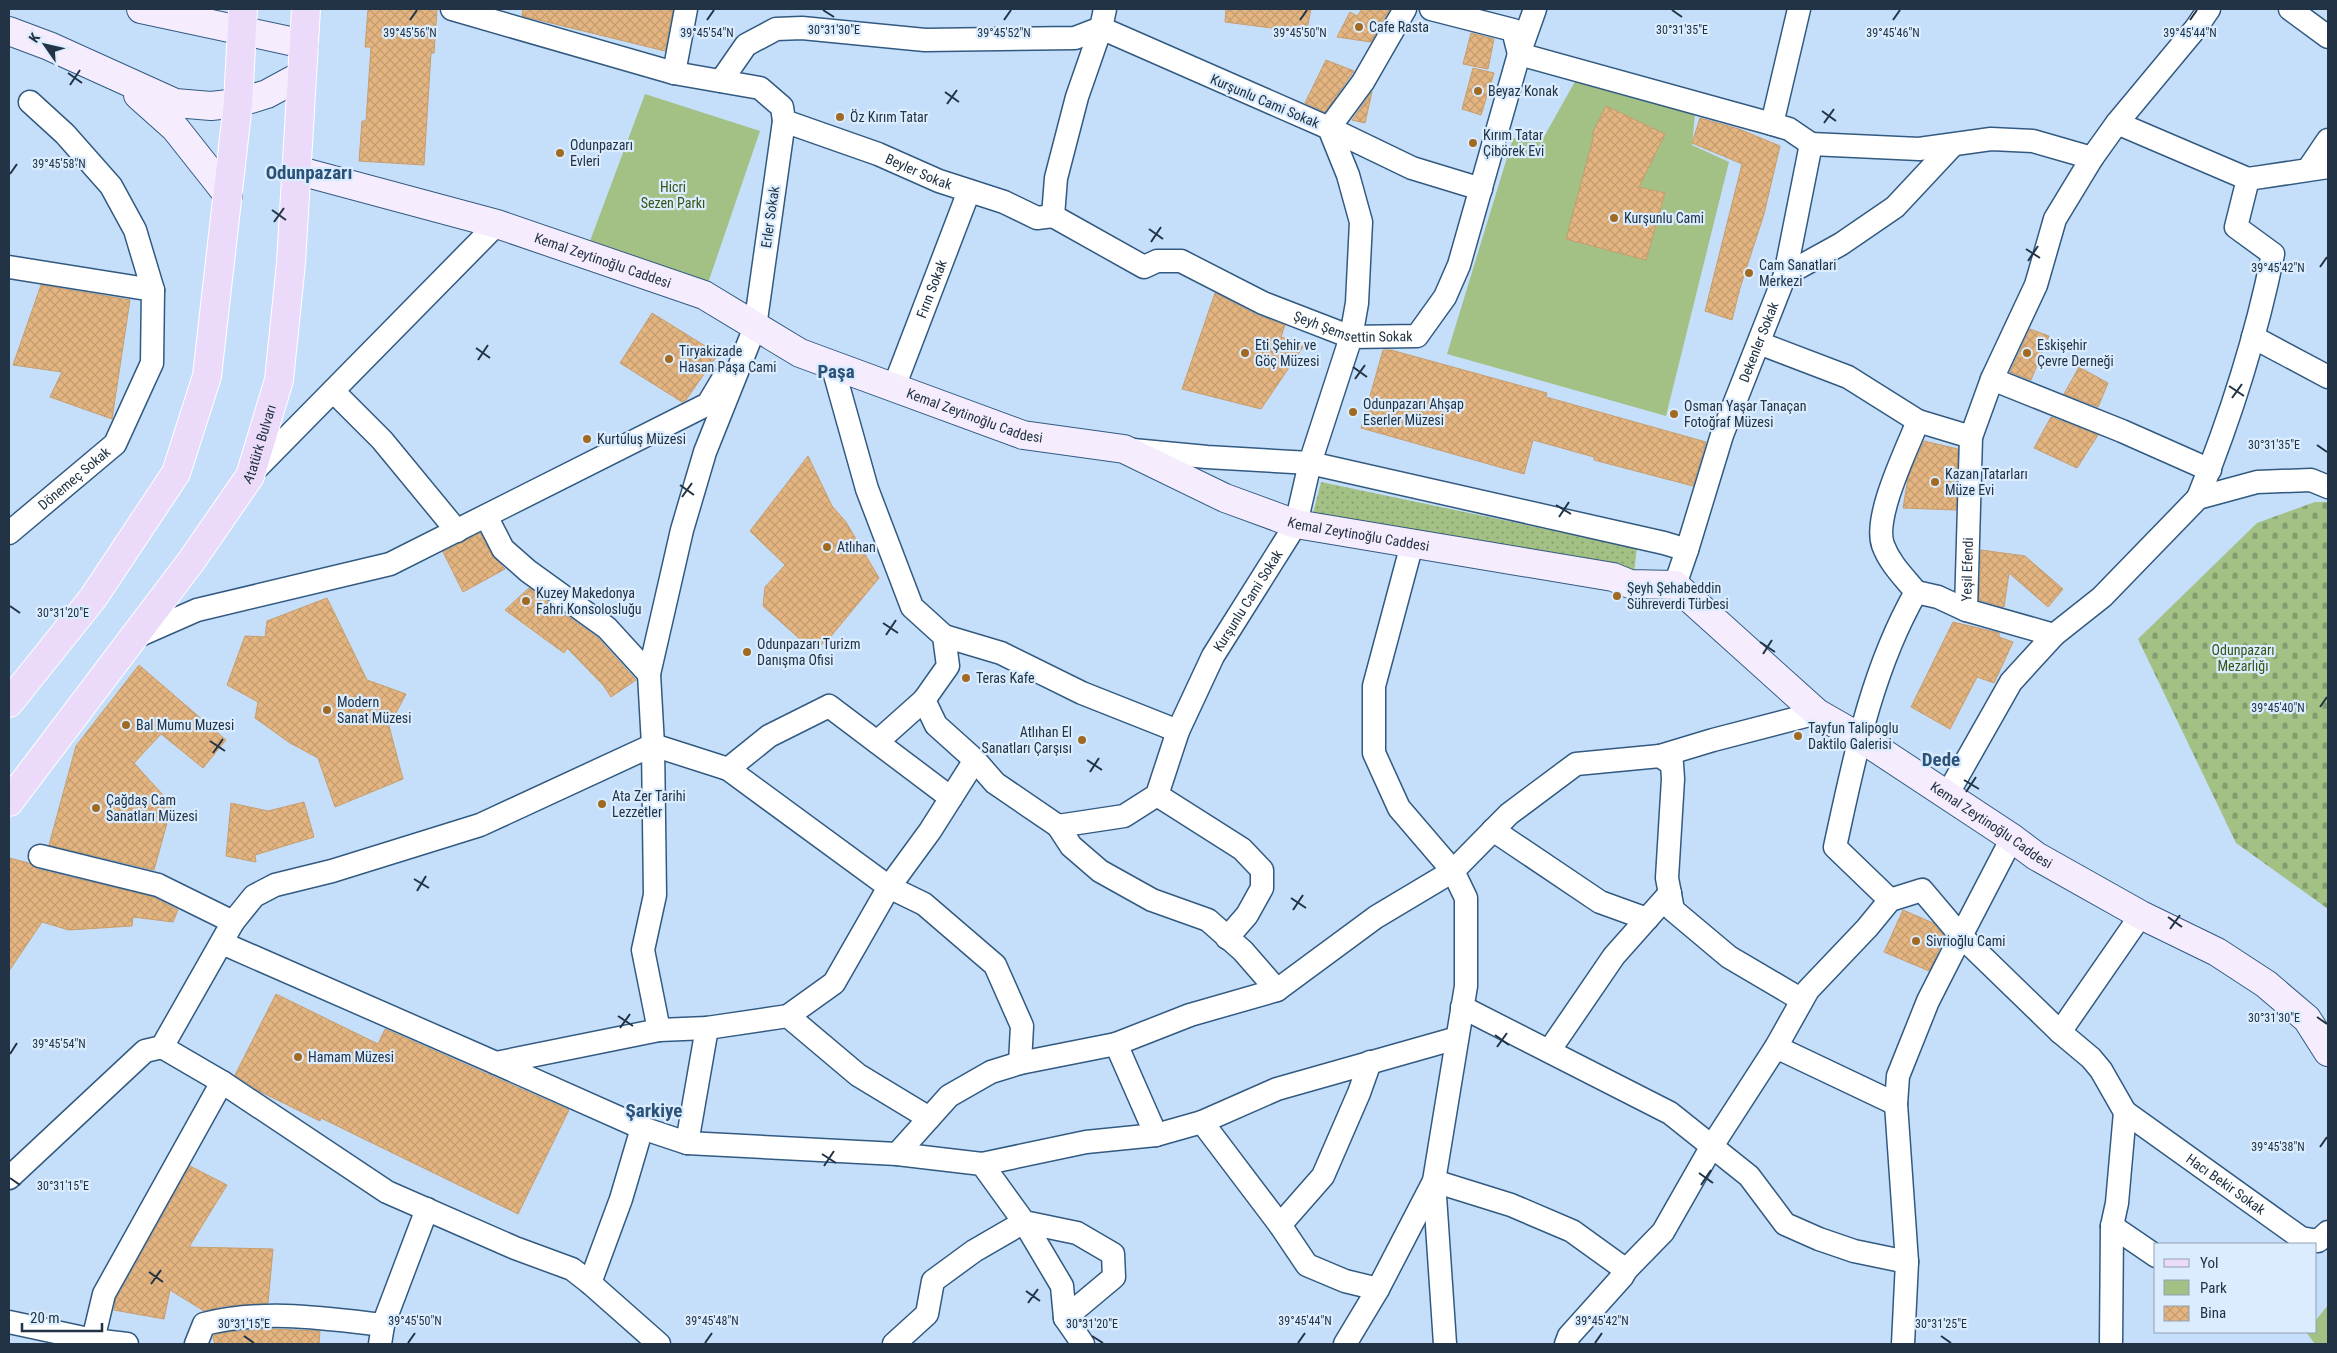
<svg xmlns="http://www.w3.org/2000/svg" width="2337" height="1353" font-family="'Roboto Condensed',sans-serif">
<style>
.grass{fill:url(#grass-dots)}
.cemetery{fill:url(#cemetery-stones)}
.park{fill:#a3c085}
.building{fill:url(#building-cross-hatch);stroke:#c69e6f}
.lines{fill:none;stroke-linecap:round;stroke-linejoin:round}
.street-casing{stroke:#325a81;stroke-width:25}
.secondary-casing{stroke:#325a81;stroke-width:30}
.primary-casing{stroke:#fff;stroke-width:30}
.street{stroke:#fff;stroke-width:22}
.secondary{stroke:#f5ecfd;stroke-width:28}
.primary{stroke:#ecdafa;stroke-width:28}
.ticks{fill:none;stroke:#213344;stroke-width:2}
.poi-dot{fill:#a06a23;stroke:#daecfe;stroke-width:2}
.labels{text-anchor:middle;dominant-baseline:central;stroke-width:4.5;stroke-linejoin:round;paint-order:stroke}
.poi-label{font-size:14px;fill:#213344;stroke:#daecfe;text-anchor:start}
.street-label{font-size:14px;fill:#213344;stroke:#daecfe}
.park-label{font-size:14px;fill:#395314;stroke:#daecfe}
.district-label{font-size:19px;font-weight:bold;fill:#2b537a;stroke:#daecfe}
.ticks-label{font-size:12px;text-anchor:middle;fill:#213344;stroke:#daecfe;stroke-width:4.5;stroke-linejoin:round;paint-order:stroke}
</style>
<defs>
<pattern id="grass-dots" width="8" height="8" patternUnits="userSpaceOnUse" patternTransform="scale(1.25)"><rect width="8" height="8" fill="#a3c085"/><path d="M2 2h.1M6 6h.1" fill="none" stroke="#849d6e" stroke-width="1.8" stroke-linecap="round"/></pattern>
<pattern id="cemetery-stones" width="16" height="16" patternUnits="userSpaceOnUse" patternTransform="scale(1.25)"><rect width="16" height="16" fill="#a3c085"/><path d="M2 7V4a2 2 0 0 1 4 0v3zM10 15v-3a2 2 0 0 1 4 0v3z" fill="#849d6e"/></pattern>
<pattern id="building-cross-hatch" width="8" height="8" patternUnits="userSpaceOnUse" patternTransform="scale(1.25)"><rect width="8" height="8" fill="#e4b580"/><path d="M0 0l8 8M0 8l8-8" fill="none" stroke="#c39c70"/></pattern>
</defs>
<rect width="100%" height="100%" fill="#c5dffb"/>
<!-- grass -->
<path class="grass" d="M1321 482 1637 548 1633 581 1311 521Z"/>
<!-- cemetery -->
<path class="cemetery" d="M2315 502H2328V909L2236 843 2138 639 2257 523Z"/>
<!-- park -->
<path class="park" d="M1577 78 1695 114 1692 145 1729 162 1666 416 1447 354 1513 138 1541 142Z
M645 94 760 131 707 286 590 241Z
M2328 1305V1344H2315L2306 1332H2316V1320Z"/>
<!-- building -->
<path class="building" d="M368 9H437L434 53H431L424 165 359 161 362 121H366L371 47H365Z
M523 9H673L665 51 522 16Z
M1226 9H1311L1307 29 1287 30 1225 22Z
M1362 9H1390L1371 42 1337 37 1350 12 1357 16Z
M1471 33 1494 39 1488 69 1463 64Z
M1326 60 1354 71 1325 112 1305 103Z
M1473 68 1494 73 1481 115 1462 109Z
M1372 92 1365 123 1352 120Z
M1606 106 1665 134 1639 187 1665 193 1646 260 1566 239 1594 135 1592 134Z
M1700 118 1739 129 1780 146 1764 214 1740 288 1732 320 1705 311 1742 164 1692 143Z
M41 285 130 300 112 419 50 397 62 372 13 365Z
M1215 293 1257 315 1285 325 1281 337 1305 344 1261 409 1182 389Z
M652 313 718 354 686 400 682 402 620 363Z
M2030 329 2049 336 2031 380 2010 372Z
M1383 350H1391L1547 393 1546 397 1706 442 1693 486 1594 460V457L1533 440 1524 474 1361 428Z
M2079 367 2108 383 2098 407 2064 394Z
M2051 417 2098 435 2077 468 2034 448Z
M1924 441 1958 449 1956 510 1903 508 1908 478Z
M808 456 832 506 846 522 879 578 827 641 812 650 763 606 765 587 785 565 750 531Z
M480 533 492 555 505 569 463 592 443 552Z
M1981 550 2025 556 2063 589 2048 607 2009 573 2004 607 1979 600Z
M529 588 598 638 636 680 611 697 603 685 567 648 564 653 505 610Z
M327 598 367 680 406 694 389 726 403 779 335 807 318 758 290 743 255 718 258 702 227 685 245 636 265 637 267 621Z
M1953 622 1999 633V637L2013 642 1994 683 1977 677 1950 729 1911 707Z
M139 665 226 740 203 768 161 734 134 763 172 805 154 870 49 845 76 746Z
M304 802 314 837 255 855 256 862 226 856 231 803 268 811Z
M9 858 29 863 37 869 153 897 178 910 173 922 133 917 132 926 69 930 42 922 9 971Z
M1903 910 1933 923 1945 937 1929 971 1884 952Z
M276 994 378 1044 385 1029 569 1110 518 1214 321 1118 320 1121 259 1091 235 1075Z
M190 1166 227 1185 189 1247 273 1249 268 1303 225 1306 204 1311 170 1290 164 1319 114 1310 116 1299Z
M271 1329 320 1331 319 1344H215L213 1338 214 1335 228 1332Z"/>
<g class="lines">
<defs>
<g id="street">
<path d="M452 9 674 73 760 88 782 107 784 121 755 327 705 452 682 530 649 674 653 745 655 895 643 950 659 1030"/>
<path d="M1405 9 1363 82 1329 128 1412 168 1481 189"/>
<path d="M1431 9 1513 30 1519 54 1772 124 1799 9"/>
<path d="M2290 9 2328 37"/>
<path d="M674 73 686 9"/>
<path d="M721 81 746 45 776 29 802 28 925 40 1075 38 1101 28 1105 9"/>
<path id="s1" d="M784 121 878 154 939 181 1004 202 1037 218 1053 216"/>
<path d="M2117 123 2196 28 2209 9"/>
<path d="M1811 144 1919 149 1991 139 2033 141 2092 158"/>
<path d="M2309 168 2328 140"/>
<path d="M2248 179 2328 167"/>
<path d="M9 267 153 290"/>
<path d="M1785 275 1841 244 1895 207 1953 145"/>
<path d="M2253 337 2328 377"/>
<path d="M1759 343 1848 377 1918 421 1971 437"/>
<path d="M832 364 867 489 912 607 944 636 948 666 924 700 936 725 975 760 995 783 1058 826"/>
<path d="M1992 379 2122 431 2210 470"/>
<path id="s2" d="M894 387 969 191"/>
<path d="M333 391 382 440 457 531"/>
<path d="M1133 450 1207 457 1310 463 1664 543 1687 550 1675 585"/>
<path d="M251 474 497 224"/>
<path d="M486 516 503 549 528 571 607 628 649 674"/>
<path id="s3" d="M9 533 115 444 152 363 153 290 135 230 111 186 65 134 30 102"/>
<path d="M1412 544 1374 686V753L1399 808 1453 871 1466 898V986L1434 1181 1445 1344"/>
<path id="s4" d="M1687 550 1722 435 1785 275 1811 144 1789 129 1772 124"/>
<path d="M1916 592C1904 577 1890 564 1883 545 1873 517 1907 449 1918 421"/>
<path id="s5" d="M2054 635 1966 610 1971 437 1992 379 2036 285 2055 219 2092 158 2117 123 2248 179 2236 227 2273 254C2256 338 2230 419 2198 498"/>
<path d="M944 636 1001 653 1082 693 1178 731"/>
<path d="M131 639 197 610 390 564 708 404 723 379"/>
<path d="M877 742 924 700"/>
<path d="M1660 756 1713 740 1817 713"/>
<path d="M728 769 889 887 930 831 975 760"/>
<path d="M1157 795 1242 849 1262 870V888L1247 915 1227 938"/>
<path d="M1947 795 2011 682 2054 635 2102 597 2198 498 2257 482 2311 480 2328 487"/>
<path d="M1493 830 1600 902 1647 919"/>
<path d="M2012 838 1961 936 2060 1032 2091 1058 2101 1070 2125 1112 2117 1203 2112 1226 2111 1344"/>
<path d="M40 856 158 885 233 922"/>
<path d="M1890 900 1835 847C1854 760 1871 671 1916 592L1938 597 1966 610"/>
<path d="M222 943 496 1063 659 1030 707 1028 788 1016 834 983 889 887 924 904 995 965 1022 1026 1020 1063"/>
<path id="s6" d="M1277 990 1243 951 1208 920 1152 900 1100 871 1071 846 1058 826 1124 816 1157 795 1178 731 1213 656 1296 524 1310 463 1351 337 1357 303 1361 222 1348 175 1329 128 1101 28 1077 97 1056 178 1053 216 1144 267 1157 261H1181L1263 303 1351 337 1417 336 1445 297 1459 265 1519 54 1535 9"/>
<path d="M1462 1007 1670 1113 1749 1176 1785 1224 1819 1239 1854 1251 1907 1262"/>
<path d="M788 1016 858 1075 929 1118"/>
<path d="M2060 1032 2141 915"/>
<path d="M1116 1044 1156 1135"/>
<path d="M162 1047 222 1082 387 1192 515 1248 572 1269 590 1283 659 1344"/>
<path d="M1776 1047 1896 1104"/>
<path d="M1549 1051 1614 956 1670 893"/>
<path d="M496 1063 642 1128 687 1143 707 1028"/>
<path id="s7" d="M2125 1112 2301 1238 2318 1241 2328 1232"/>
<path d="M1202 1122 1280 1225 1307 1265 1345 1281 1378 1289"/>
<path d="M687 1143 897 1154 982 1164 1024 1222 1077 1233 1113 1254 1114 1277 1065 1318 1083 1344"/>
<path d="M897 1154 949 1096 991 1072 1020 1063 1116 1044 1190 1015 1277 990 1376 917 1453 871 1509 814 1576 764 1660 756 1672 764 1673 779 1667 878 1673 910 1729 957 1802 1000"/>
<path d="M982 1164 1086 1142 1156 1135 1202 1122 1277 1089 1457 1038"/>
<path d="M9 1178 145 1051 162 1047 233 922 254 896 275 885 332 871 480 825 653 745 728 769 769 736 829 706 951 798"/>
<path d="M1280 1225 1323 1176 1359 1093 1370 1062"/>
<path d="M2112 1226 2156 1256"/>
<path d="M590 1283 621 1199 642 1128"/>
<path d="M9 1322 93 1340 127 1344"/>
<path d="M92 1344 104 1294 222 1082"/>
<path d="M196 1344 204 1324C263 1309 323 1318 383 1325"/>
<path d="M380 1344 383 1325 427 1209"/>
<path d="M894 1344 927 1314 933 1281 974 1251 1024 1222 1062 1286 1065 1318"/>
<path d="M1345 1344 1378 1289 1434 1181 1511 1205 1572 1231 1626 1270"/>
<path d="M1566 1344 1569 1336 1622 1277 1626 1270 1663 1232 1712 1146 1776 1047 1808 990 1867 928 1890 900 1922 890 1961 936 1928 1001 1898 1076 1896 1104 1907 1262 1903 1344"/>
</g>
<g id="secondary">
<path d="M141 9 304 44"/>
<path d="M9 31 49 46 175 103 211 106 238 103 267 94 302 75"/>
<path d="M138 95 175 128 228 195"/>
<path id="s8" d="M296 170 497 224 704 295 800 353 1023 435 1124 449 1225 498 1296 524 1613 577 1630 584 1675 585 1817 713 1859 737 2012 838 2036 856 2141 915 2217 952 2266 984 2307 1019 2328 1052"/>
</g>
<g id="primary">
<path d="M9 703 93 598 176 473 207 376 238 103 243 9"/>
<path id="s9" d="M9 802 192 560 250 476 279 380 291 263 306 9"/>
</g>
</defs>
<!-- street casing -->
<use href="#street" class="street-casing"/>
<!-- secondary casing -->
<use href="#secondary" class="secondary-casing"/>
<!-- primary casing -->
<use href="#primary" class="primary-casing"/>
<!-- street -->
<use href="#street" class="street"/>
<!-- secondary -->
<use href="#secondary" class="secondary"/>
<!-- primary -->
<use href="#primary" class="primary"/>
</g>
<!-- ticks -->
<path class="ticks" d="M823 10 834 17M1672 10 1682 17M410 20 417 10M707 20 714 10M1004 20 1011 10M1300 20 1307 10M1893 20 1900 10M2190 20 2197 10M68 73 82 83M70 85 80 70M945 92 959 102M947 104 957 90M1822 111 1836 121M1824 123 1834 109M10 174 17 164M272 210 286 220M274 222 284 208M1149 229 1163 239M1151 242 1161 227M2026 249 2040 258M2028 261 2038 246M2320 267 2327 257M476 348 490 358M478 360 488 345M1353 367 1367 377M1355 379 1365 365M2229 386 2244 396M2232 398 2242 384M2317 445 2327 452M680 485 694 495M682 497 692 483M1556 505 1571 514M1559 517 1569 502M10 606 20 613M883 623 898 633M886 635 896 620M1760 642 1775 652M1763 654 1772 640M2320 707 2327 697M210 741 225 751M213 753 223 739M1087 760 1102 770M1090 772 1099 758M1964 780 1979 789M1966 792 1976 777M414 879 429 888M417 891 426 876M1291 898 1306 908M1293 910 1303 895M2168 917 2182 927M2170 929 2180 915M618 1016 633 1026M2317 1017 2327 1024M620 1028 630 1014M1495 1035 1509 1045M1497 1047 1507 1033M10 1054 17 1043M2320 1147 2327 1137M822 1154 836 1163M824 1166 834 1151M1699 1173 1713 1183M10 1178 20 1185M1701 1185 1711 1170M149 1272 163 1282M151 1284 161 1270M1026 1291 1040 1301M1028 1303 1038 1289M244 1336 254 1343M1092 1336 1103 1343M1941 1336 1951 1343M408 1343 415 1333M705 1343 712 1333M1298 1343 1305 1333M1595 1343 1602 1333"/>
<!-- markers -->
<g class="poi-dot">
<circle cx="1359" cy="27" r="5"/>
<circle cx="1478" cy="91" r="5"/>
<circle cx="840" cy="117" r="5"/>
<circle cx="1473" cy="143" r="5"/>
<circle cx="560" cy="153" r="5"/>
<circle cx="1614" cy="218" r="5"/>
<circle cx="1749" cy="273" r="5"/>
<circle cx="1245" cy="353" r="5"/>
<circle cx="2027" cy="353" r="5"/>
<circle cx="669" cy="359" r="5"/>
<circle cx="1353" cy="412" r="5"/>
<circle cx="1674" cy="414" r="5"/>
<circle cx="587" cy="439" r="5"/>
<circle cx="1935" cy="482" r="5"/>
<circle cx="827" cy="547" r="5"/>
<circle cx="1617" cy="596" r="5"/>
<circle cx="526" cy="601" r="5"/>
<circle cx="747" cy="652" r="5"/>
<circle cx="966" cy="678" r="5"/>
<circle cx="327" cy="710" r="5"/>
<circle cx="126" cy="725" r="5"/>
<circle cx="1798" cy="736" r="5"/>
<circle cx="1082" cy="740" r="5"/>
<circle cx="602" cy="804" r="5"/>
<circle cx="96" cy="808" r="5"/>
<circle cx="1916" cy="941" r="5"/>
<circle cx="298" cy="1057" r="5"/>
</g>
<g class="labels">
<!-- poi labels -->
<g class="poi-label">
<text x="1369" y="27">Cafe Rasta</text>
<text x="1488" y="91">Beyaz Konak</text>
<text x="850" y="117">Öz Kırım Tatar</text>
<text x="1483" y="135">Kırım Tatar<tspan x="1483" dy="16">Çibörek Evi</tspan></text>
<text x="570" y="145">Odunpazarı<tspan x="570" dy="16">Evleri</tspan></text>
<text x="1624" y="218">Kurşunlu Cami</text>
<text x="1759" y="265">Cam Sanatlari<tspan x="1759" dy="16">Merkezi</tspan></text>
<text x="1255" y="345">Eti Şehir ve<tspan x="1255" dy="16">Göç Müzesi</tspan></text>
<text x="2037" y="345">Eskişehir<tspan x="2037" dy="16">Çevre Derneği</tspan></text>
<text x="679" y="351">Tiryakizade<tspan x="679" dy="16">Hasan Paşa Cami</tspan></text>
<text x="1363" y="404">Odunpazarı Ahşap<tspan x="1363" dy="16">Eserler Müzesi</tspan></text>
<text x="1684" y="406">Osman Yaşar Tanaçan<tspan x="1684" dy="16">Fotoğraf Müzesi</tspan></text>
<text x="597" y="439">Kurtuluş Müzesi</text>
<text x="1945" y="474">Kazan Tatarları<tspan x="1945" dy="16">Müze Evi</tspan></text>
<text x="837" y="547">Atlıhan</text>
<text x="1627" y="588">Şeyh Şehabeddin<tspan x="1627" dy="16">Sühreverdi Türbesi</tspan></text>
<text x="536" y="593">Kuzey Makedonya<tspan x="536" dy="16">Fahri Konsolosluğu</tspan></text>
<text x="757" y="644">Odunpazarı Turizm<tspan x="757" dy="16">Danışma Ofisi</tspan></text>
<text x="976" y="678">Teras Kafe</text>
<text x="337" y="702">Modern<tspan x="337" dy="16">Sanat Müzesi</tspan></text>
<text x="136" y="725">Bal Mumu Muzesi</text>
<text x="1808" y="728">Tayfun Talipoglu<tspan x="1808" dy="16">Daktilo Galerisi</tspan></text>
<text x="1072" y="732" text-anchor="end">Atlıhan El<tspan x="1072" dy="16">Sanatları Çarşısı</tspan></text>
<text x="612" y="796">Ata Zer Tarihi<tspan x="612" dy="16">Lezzetler</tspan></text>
<text x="106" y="800">Çağdaş Cam<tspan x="106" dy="16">Sanatları Müzesi</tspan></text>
<text x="1926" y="941">Sivrioğlu Cami</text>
<text x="308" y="1057">Hamam Müzesi</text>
</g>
<!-- street labels -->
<g class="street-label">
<text transform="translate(1265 101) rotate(23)">Kurşunlu Cami Sokak</text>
<text stroke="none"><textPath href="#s1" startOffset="144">Beyler Sokak</textPath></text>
<text transform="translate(770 217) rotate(-82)">Erler Sokak</text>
<text stroke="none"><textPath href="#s8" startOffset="320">Kemal Zeytinoğlu Caddesi</textPath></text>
<text stroke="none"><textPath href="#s2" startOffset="105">Fırın Sokak</textPath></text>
<text stroke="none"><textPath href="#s6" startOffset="1875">Şeyh Şemsettin Sokak</textPath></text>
<text stroke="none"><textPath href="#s4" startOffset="220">Dekenler Sokak</textPath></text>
<text stroke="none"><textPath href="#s8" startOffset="725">Kemal Zeytinoğlu Caddesi</textPath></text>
<text stroke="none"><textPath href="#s9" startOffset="439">Atatürk Bulvarı</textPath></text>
<text stroke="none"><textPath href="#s3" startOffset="85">Dönemeç Sokak</textPath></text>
<text stroke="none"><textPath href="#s8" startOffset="1130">Kemal Zeytinoğlu Caddesi</textPath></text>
<text stroke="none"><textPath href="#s5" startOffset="132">Yeşil Efendi</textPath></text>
<text stroke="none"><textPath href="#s6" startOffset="601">Kurşunlu Cami Sokak</textPath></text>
<text stroke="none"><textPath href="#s8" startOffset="1850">Kemal Zeytinoğlu Caddesi</textPath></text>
<text stroke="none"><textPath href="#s7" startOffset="124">Hacı Bekir Sokak</textPath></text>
</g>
<!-- park labels -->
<g class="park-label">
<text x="673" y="187">Hicri<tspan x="673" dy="16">Sezen Parkı</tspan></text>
<text x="2243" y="650">Odunpazarı<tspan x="2243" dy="16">Mezarlığı</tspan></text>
</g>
<!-- district labels -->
<g class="district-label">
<text x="309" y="172">Odunpazarı</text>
<text x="836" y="371">Paşa</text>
<text x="1941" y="759">Dede</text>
<text x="654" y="1110">Şarkiye</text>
</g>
</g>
<g class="ticks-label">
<text x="834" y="34">30°31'30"E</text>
<text x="1682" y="34">30°31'35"E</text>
<text x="410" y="37">39°45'56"N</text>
<text x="707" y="37">39°45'54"N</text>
<text x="1004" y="37">39°45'52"N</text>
<text x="1300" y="37">39°45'50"N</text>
<text x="1893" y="37">39°45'46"N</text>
<text x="2190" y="37">39°45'44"N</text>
<text x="59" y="168">39°45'58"N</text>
<text x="2278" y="272">39°45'42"N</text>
<text x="2274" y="449">30°31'35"E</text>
<text x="63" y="617">30°31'20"E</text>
<text x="2278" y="712">39°45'40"N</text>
<text x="2274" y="1022">30°31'30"E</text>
<text x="59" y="1048">39°45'54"N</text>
<text x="2278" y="1151">39°45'38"N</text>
<text x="63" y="1190">30°31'15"E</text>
<text x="415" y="1325">39°45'50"N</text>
<text x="712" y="1325">39°45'48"N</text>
<text x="1305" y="1325">39°45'44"N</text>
<text x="1602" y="1325">39°45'42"N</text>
<text x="244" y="1328">30°31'15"E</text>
<text x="1092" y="1328">30°31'20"E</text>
<text x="1941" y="1328">30°31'25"E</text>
</g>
<!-- border -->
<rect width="2337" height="1353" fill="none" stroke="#213344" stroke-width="20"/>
<!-- legend -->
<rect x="2154" y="1243" width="162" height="90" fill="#daecfe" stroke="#90a2b4"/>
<rect x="2164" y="1259" width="25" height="8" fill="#ecdafa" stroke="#90a2b4"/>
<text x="2200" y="1268" font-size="15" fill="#213344">Yol</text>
<rect x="2164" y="1280" width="25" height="15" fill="#a3c085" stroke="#90a2b4"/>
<text x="2200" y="1293" font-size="15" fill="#213344">Park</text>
<rect x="2164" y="1306" width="25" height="15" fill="url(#building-cross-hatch)" stroke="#90a2b4"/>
<text x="2200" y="1318" font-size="15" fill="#213344">Bina</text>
<!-- north arrow -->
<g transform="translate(45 45) rotate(304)" stroke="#daecfe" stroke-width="4" paint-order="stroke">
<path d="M0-4L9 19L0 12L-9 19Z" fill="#213344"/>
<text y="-8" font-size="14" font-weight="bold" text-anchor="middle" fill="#213344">K</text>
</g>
<!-- scale -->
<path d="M22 1323v8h80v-8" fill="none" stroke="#213344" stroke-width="2.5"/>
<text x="30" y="1323" font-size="15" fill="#213344" stroke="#daecfe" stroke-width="4" paint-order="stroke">20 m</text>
</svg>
